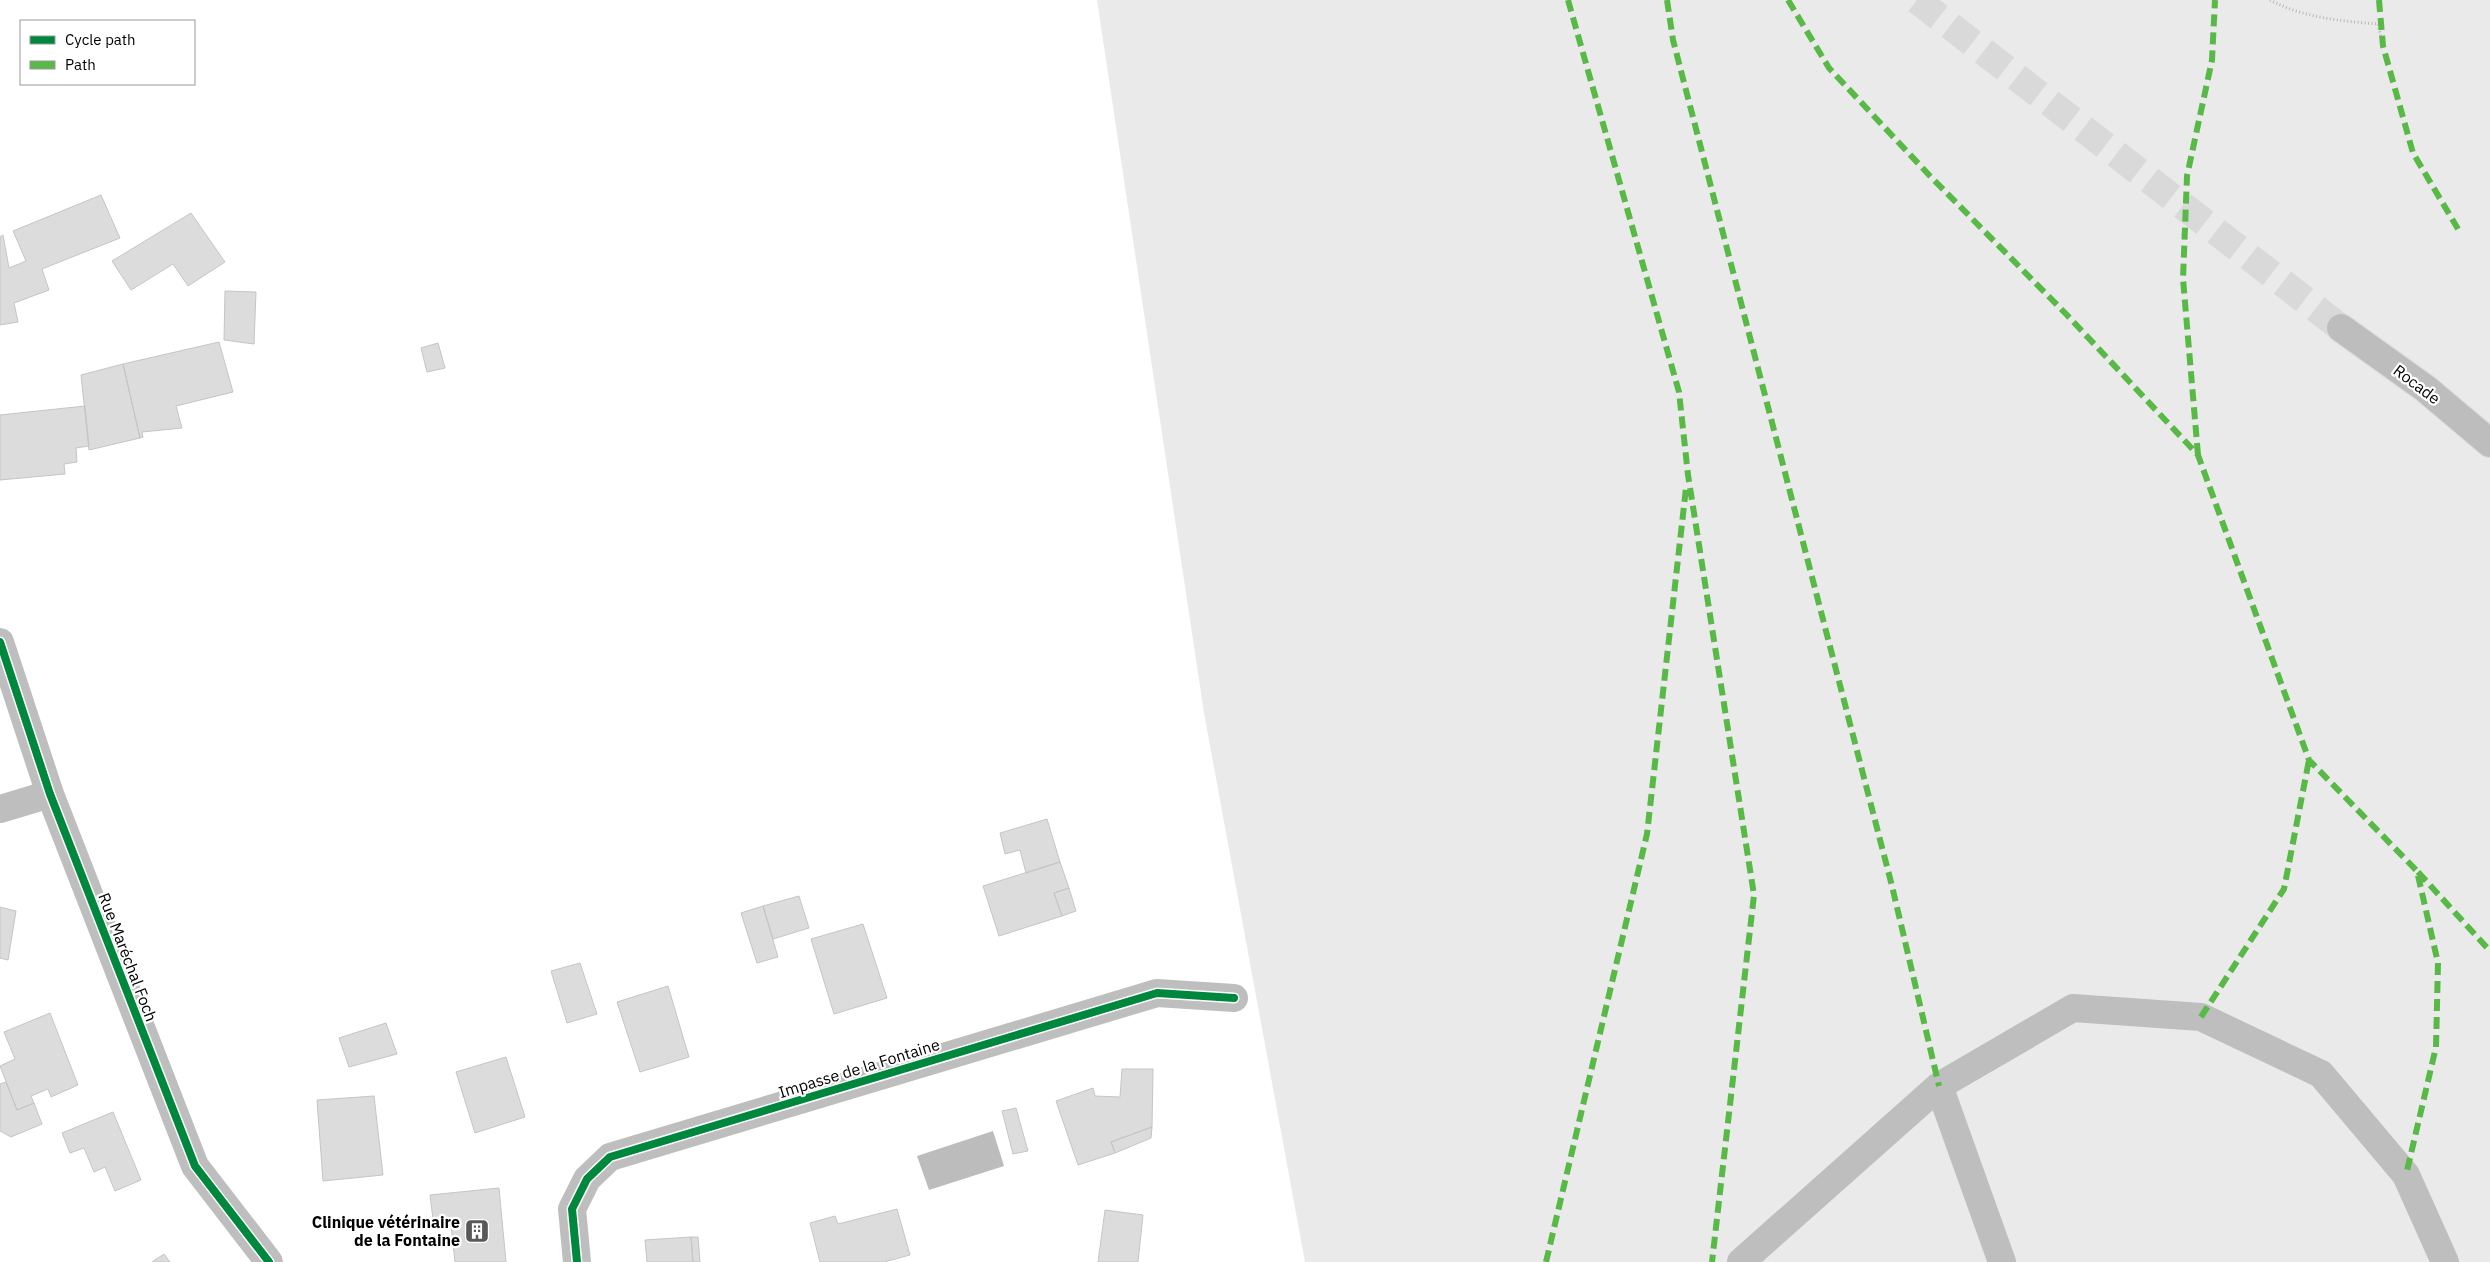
<svg xmlns="http://www.w3.org/2000/svg" width="2490" height="1262" font-family="'IBM Plex Sans',sans-serif">
<style>
.green{fill:#eaeaea}
.water{fill:#bcbcbc}
.building{fill:#dcdcdc;stroke:#c5c5c5}
.lines{fill:none;stroke-linecap:round;stroke-linejoin:round}
.major-tunnel{stroke:#d9d9d9;stroke-width:28;stroke-dasharray:28 14;stroke-linecap:butt}
.major-casing{stroke:#dbdbdb;stroke-width:30}
.path{stroke:#b8b8b8;stroke-width:3;stroke-dasharray:1 2.5;stroke-linecap:butt}
.minor{stroke:#bebebe;stroke-width:28}
.major{stroke:#bdbdbd;stroke-width:28}
.quiet{stroke:#58b947;stroke-width:6;stroke-dasharray:12 6;stroke-linecap:butt}
.cycleway-casing{stroke:#fff;stroke-width:11}
.cycleway{stroke:#00873e;stroke-width:8}
.labels{text-anchor:middle;dominant-baseline:central;stroke-width:4.5;stroke-linejoin:round;paint-order:stroke}
.street-label{font-size:16px;fill:#000;stroke:#fff}
.poi-label{font-size:16px;font-weight:bold;fill:#000;stroke:#fff;text-anchor:end}
</style>
<rect width="100%" height="100%" fill="#fff"/>
<!-- green -->
<path class="green" d="M1097 0H2490V1262H1305L1204 713Z"/>
<!-- water -->
<path class="water" d="M993 1131 1004 1166 929 1190 917 1156Z"/>
<!-- building -->
<path class="building" d="M101 195 120 238 42 269 49 290 14 303 18 322 0 325V237L3 235 9 268 26 261 13 231Z
M191 213 225 262 188 286 173 264 131 290 112 261Z
M225 291 256 292 254 344 224 340Z
M219 342 233 392 176 406 182 428 142 432 143 437 140 438 123 364Z
M438 343 445 368 427 372 421 348Z
M123 364 140 438 89 450 81 375Z
M85 406 89 446 76 448 77 462 64 464 65 474 0 480V415Z
M1047 819 1060 862 1026 873 1020 850 1005 854 1000 833Z
M1060 862 1069 888 1054 893 1062 916 999 936 983 886Z
M1069 888 1076 911 1062 916 1054 893Z
M799 896 809 928 773 939 763 906Z
M763 906 778 957 757 963 741 913Z
M0 907 16 911 8 960 0 958Z
M863 924 887 998 834 1014 811 939Z
M580 963 597 1014 567 1023 551 971Z
M668 986 689 1057 640 1072 617 1002Z
M50 1013 78 1085 51 1097 48 1089 31 1096 34 1103 17 1110 0 1066 15 1059 4 1032Z
M386 1023 397 1054 349 1067 339 1038Z
M506 1057 525 1117 475 1133 456 1072Z
M1122 1069H1153L1152 1127 1111 1142 1115 1153 1078 1165 1056 1101 1093 1088 1095 1096 1120 1097Z
M6 1082 17 1110 34 1103 42 1124 11 1137 0 1131V1084Z
M374 1096 383 1175 323 1181 317 1100Z
M1016 1108 1028 1151 1013 1154 1002 1111Z
M113 1112 141 1180 115 1191 105 1167 94 1172 84 1148 70 1153 62 1133Z
M1152 1127 1151 1138 1115 1153 1111 1142Z
M499 1188 506 1262H455L450 1217 433 1219 430 1195Z
M897 1209 910 1255 884 1262H820L810 1223 835 1216 838 1224Z
M1105 1210 1143 1215 1138 1262H1098Z
M691 1237H698L700 1262H693Z
M691 1237 693 1262H647L645 1240Z
M164 1254 170 1262H152Z"/>
<g class="lines">
<!-- major-tunnel -->
<path class="major-tunnel" d="M1917 0 2341 328"/>
<defs>
<path id="major" d="M2341 328 2426 389 2490 443"/>
</defs>
<!-- major casing -->
<use href="#major" class="major-casing"/>
<!-- path -->
<path class="path" d="M2270 0C2304 18 2341 21 2378 24L2383 46"/>
<!-- minor -->
<path class="minor" d="M0 642 50 794 195 1166 269 1262
M0 809 50 794
M1939 1086 2002 1262
M577 1262 572 1209 587 1179 610 1157 1157 993 1234 998
M1741 1262 1939 1086 2073 1008 2201 1017 2321 1074 2406 1175 2445 1262"/>
<!-- major -->
<use href="#major" class="major"/>
<!-- quiet -->
<path class="quiet" d="M1568 0 1679 392 1688 475 1754 895 1712 1262
M1667 0 1673 40 1892 886 1939 1086
M1788 0 1829 68 1930 176 2067 315 2198 455 2309 760 2417 871 2438 963 2436 1047 2406 1175
M2379 0 2383 46 2413 153 2458 229
M2198 455 2183 279 2187 176 2212 60 2215 0
M2418 872 2490 951
M2201 1017 2284 889 2309 760
M1546 1262 1647 834 1686 488"/>
<defs>
<path id="cycleway" d="M0 642 50 794 195 1166 269 1262
M577 1262 572 1209 587 1179 610 1157 1157 993 1234 998"/>
</defs>
<!-- cycleway casing -->
<use href="#cycleway" class="cycleway-casing"/>
<!-- cycleway -->
<use href="#cycleway" class="cycleway"/>
</g>
<!-- icons -->
<defs>
<symbol id="building-square" viewBox="-11 -11 22 22"><rect x="-9" y="-9" width="18" height="18" rx="4" fill="#595959" stroke="#fff"/><path d="M-4-6H4V6H1V3H-1V6H-4ZM-2.5-4.3h1.7v1.8h-1.7ZM.8-4.3h1.7v1.8H.8ZM-2.5-1h1.7V.8h-1.7ZM.8-1h1.7V.8H.8Z" fill="#fff"/></symbol>
</defs>
<g fill-rule="evenodd">
<use href="#building-square" x="463" y="1217" width="28" height="28"/>
</g>
<g class="labels">
<!-- street labels -->
<g class="street-label">
<text transform="translate(2417 384) rotate(37)">Rocade</text>
<text transform="translate(128 957) rotate(69)">Rue Maréchal Foch</text>
<text transform="translate(859 1068) rotate(-17)">Impasse de la Fontaine</text>
</g>
<!-- poi labels -->
<g class="poi-label">
<text x="460" y="1222">Clinique vétérinaire<tspan x="460" dy="18">de la Fontaine</tspan></text>
</g>
</g>
<!-- legend -->
<rect x="20" y="20" width="175" height="65" fill="#ffffff" stroke="#999999"/>
<rect x="30" y="36" width="25" height="8" fill="#00873e" stroke="#999999"/>
<text x="65" y="45" font-size="15" fill="#000000">Cycle path</text>
<rect x="30" y="61" width="25" height="8" fill="#58b947" stroke="#999999"/>
<text x="65" y="70" font-size="15" fill="#000000">Path</text>
</svg>
